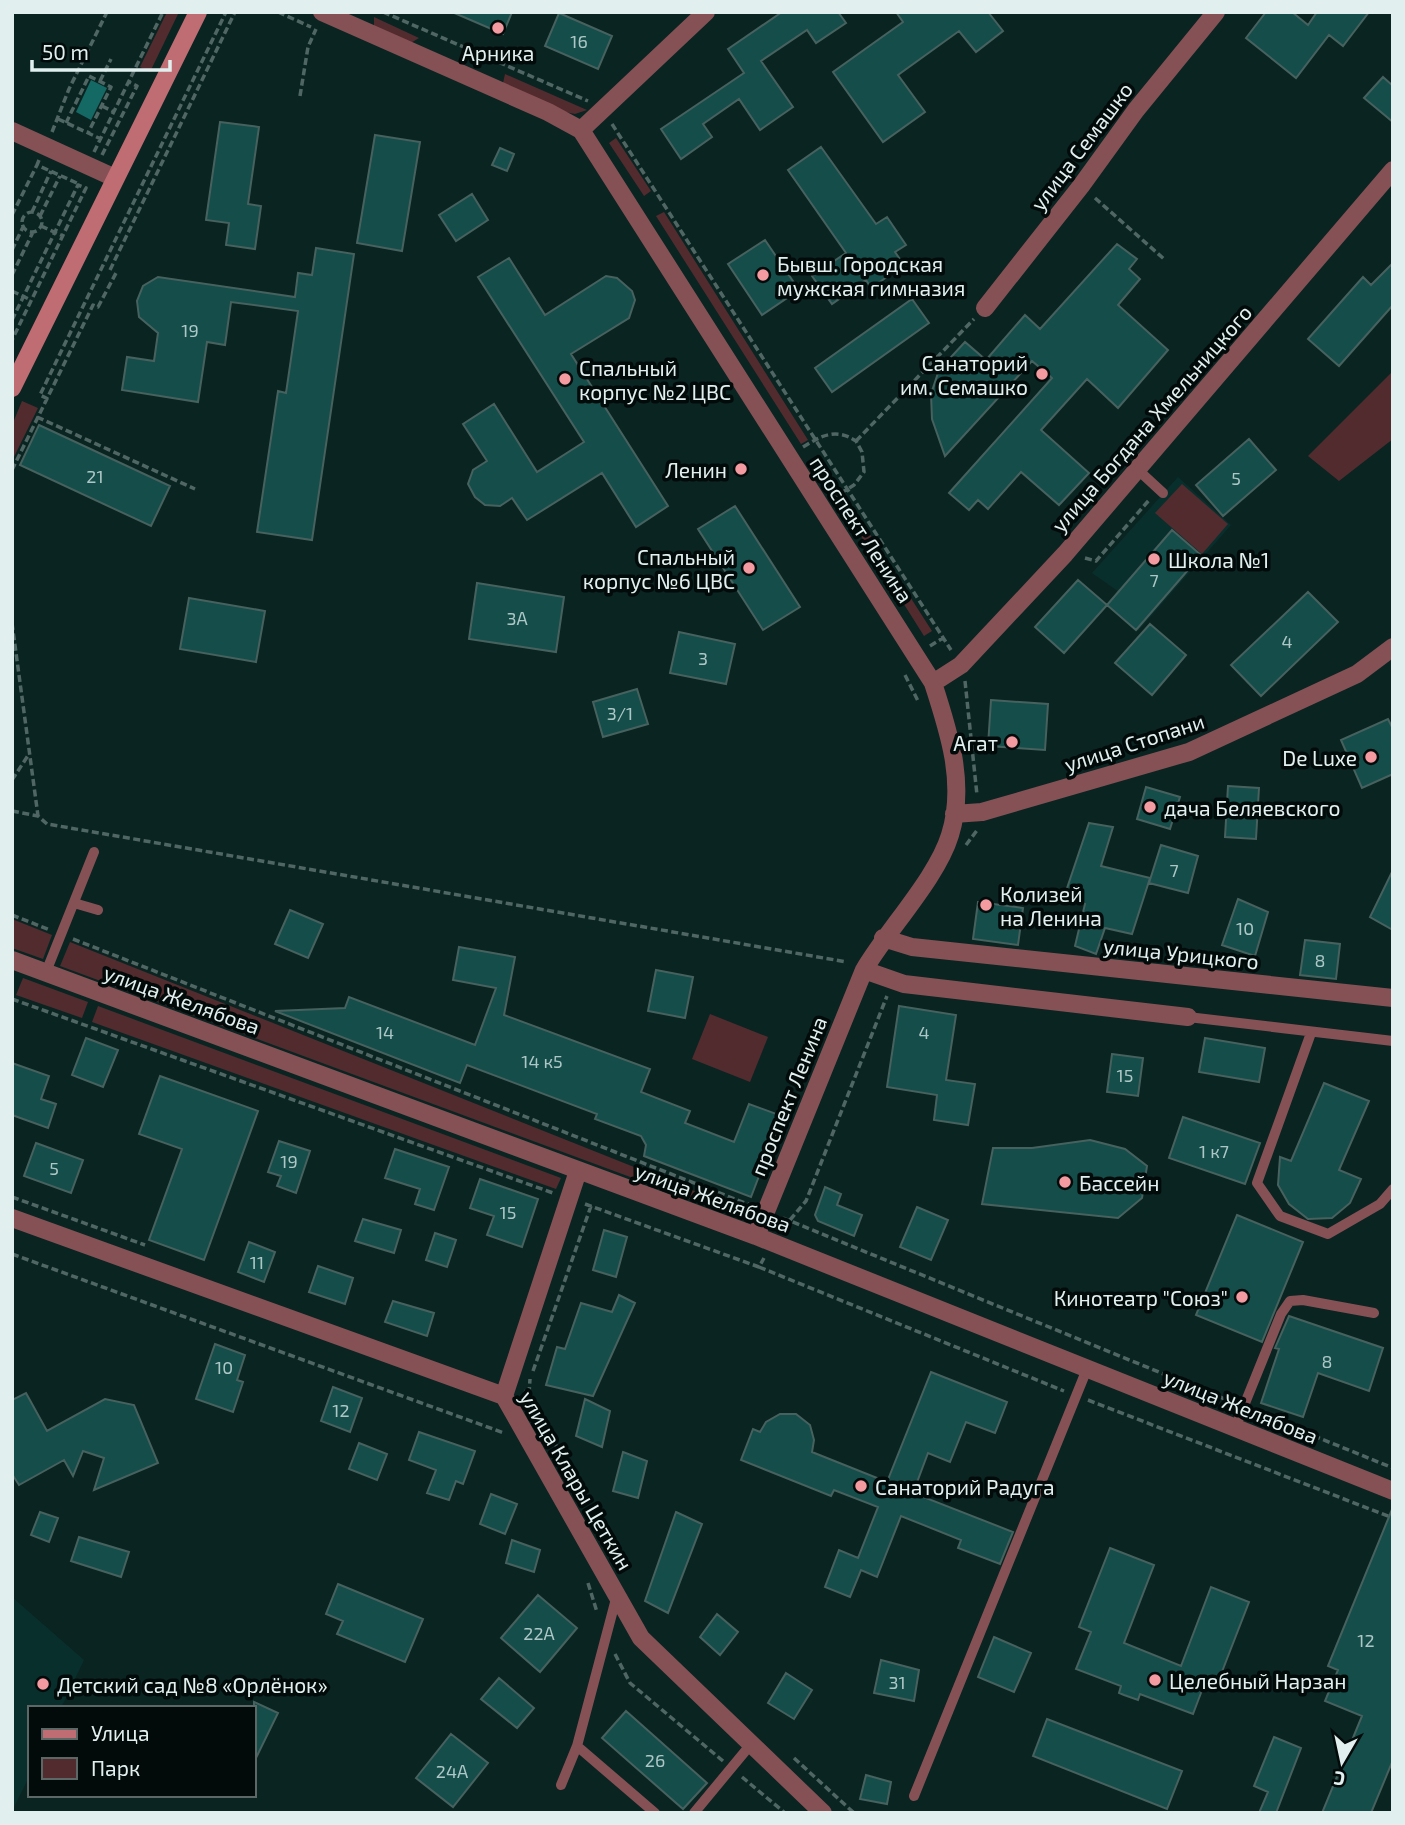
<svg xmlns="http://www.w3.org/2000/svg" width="1405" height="1825" font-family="'Exo 2',sans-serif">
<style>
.built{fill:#092f2d}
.green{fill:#522b2e}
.water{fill:#146964}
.building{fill:#144d49;stroke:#47615f;stroke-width:2}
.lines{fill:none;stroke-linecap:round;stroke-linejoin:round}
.path{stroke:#4f6664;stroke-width:3.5;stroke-dasharray:7 3.5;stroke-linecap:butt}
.service{stroke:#855155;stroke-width:10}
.minor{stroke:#855155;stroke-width:18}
.secondary{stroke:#bf6c73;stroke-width:18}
.poi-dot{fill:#f49aa1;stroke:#030b0a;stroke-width:2.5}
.labels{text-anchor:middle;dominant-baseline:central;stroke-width:7;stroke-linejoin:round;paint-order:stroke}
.number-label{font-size:18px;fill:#aec7c6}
.poi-label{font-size:21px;fill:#e1f0ef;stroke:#030b0a;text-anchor:start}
.street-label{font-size:21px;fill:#e1f0ef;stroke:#030b0a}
</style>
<rect width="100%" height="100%" fill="#0a2422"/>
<!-- built -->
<path class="built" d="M1178 477 1231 525 1138 631 1107 605 1119 592 1092 573Z
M12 1597 84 1660 61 1708H30V1775L12 1811Z"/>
<!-- green -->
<path class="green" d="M167 12H179L150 72 140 67Z
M374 17 419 38 409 44 374 28Z
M505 74 587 110 575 114 565 112 503 83Z
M616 138 651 191 644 196 609 143Z
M664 212 808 440 801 444 656 216Z
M1393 371V439L1339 481 1308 456Z
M22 401 38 408 12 461V425Z
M1182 484 1228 524 1202 554 1155 513Z
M844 494 932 631 924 636 837 498Z
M12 919 52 935 43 959 12 948Z
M70 942 752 1214 741 1218 60 966Z
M23 978 88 1002 82 1018 16 995Z
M98 1006 561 1178 556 1189 92 1022Z
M710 1014 768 1037 750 1082 692 1059Z"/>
<!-- water -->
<path class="water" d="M91 80 107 88 91 120 76 112Z"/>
<!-- building -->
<path class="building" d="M452 12H512L503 34Z
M782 12H838L846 23 816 43 807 30 761 61 793 107 760 130 739 99 703 124 712 137 681 159 661 129 744 73 728 49Z
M896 12H988L1003 31 976 52 959 31 898 75 925 112 883 142 833 72 903 22Z
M1266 12H1292L1308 25 1317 12H1369L1343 46 1329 35 1296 78 1246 38Z
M559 13 612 36 598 69 545 46Z
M1383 77 1393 86V122L1364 98Z
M220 122 259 127 248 204 261 206 255 249 226 245 229 223 206 220Z
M375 135 420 142 402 251 357 243Z
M821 147 876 224 887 217 906 245 895 252 904 265 871 288 866 280 832 304 812 276 846 253 788 170Z
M500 148 514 154 507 171 492 165Z
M472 194 488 220 456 241 439 215Z
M765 240 799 290 762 315 728 264Z
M1117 244 1137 259 1129 269 1140 279 1118 305 1168 350 1118 408 1087 379 1041 430 1089 473 1059 505 1021 472 988 509 978 500 969 510 949 493 1052 378 1032 361 945 456 932 419 931 394 939 370 965 342 986 360 1025 315 1040 329Z
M316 248 354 254 312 540 257 532 278 391 286 393 298 311 231 302 225 345 207 342 198 402 122 390 127 357 154 361 158 333 139 317 137 301 143 286 158 277 295 297 298 273 312 275Z
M509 258 545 315 606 276 617 278 632 291 635 300 629 318 571 354 668 506 636 527 602 473 527 520 512 498 500 506 485 505 475 497 468 484 473 470 487 461 463 424 494 404 537 472 584 442 478 277Z
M1393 263V305L1339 366 1308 339 1363 277 1371 285Z
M912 299 929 323 832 392 815 368Z
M39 425 170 486 151 526 20 465Z
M1249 439 1276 470 1223 516 1196 485Z
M735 506 800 607 763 630 698 529Z
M1172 530 1201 555 1136 630 1107 605Z
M1078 580 1107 605 1064 653 1035 627Z
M477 583 564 597 556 652 469 639Z
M1308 592 1338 622 1261 696 1231 665Z
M189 598 265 611 256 662 180 649Z
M1150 624 1186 655 1152 695 1115 663Z
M679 632 735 644 726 684 670 673Z
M637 689 648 724 603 737 593 702Z
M991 700 1048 704 1045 750 988 746Z
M1388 719 1393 729V774L1362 788 1341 740Z
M1228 786 1259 788 1256 839 1225 837Z
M1146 787 1180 797 1170 829 1137 819Z
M1089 823 1113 827 1101 866 1150 878 1132 934 1105 928 1096 954 1075 946 1085 904 1064 897Z
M1161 845 1198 856 1188 893 1149 883Z
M1393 870V930L1370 917Z
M1238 899 1268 912 1255 956 1222 945Z
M978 902 1023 908 1018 945 973 939Z
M290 910 323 924 308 958 275 944Z
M1305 940 1340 944 1336 979 1300 975Z
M459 947 515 957 504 1015 650 1069 641 1092 690 1111 685 1123 734 1142 749 1104 782 1116 751 1197 644 1156 646 1145 641 1136 595 1119 597 1114 467 1065 460 1083 275 1011 345 1008 349 997 475 1045 496 988 453 980Z
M656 970 693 977 685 1018 648 1011Z
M899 1006 956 1015 946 1080 975 1084 968 1125 934 1120 937 1095 887 1087Z
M86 1038 118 1050 103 1087 72 1075Z
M1205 1038 1265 1048 1259 1082 1199 1072Z
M1112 1054 1143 1058 1138 1096 1107 1092Z
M12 1063 49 1076 41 1099 56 1104 48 1128 12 1115Z
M160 1076 258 1111 204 1260 149 1240 182 1149 139 1134Z
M1324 1083 1369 1101 1339 1170 1361 1179 1350 1203 1332 1218 1308 1219 1289 1204 1278 1185 1280 1157 1291 1161Z
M1183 1117 1260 1143 1245 1184 1169 1158Z
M1090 1140 1125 1149 1147 1166 1142 1198 1118 1218 982 1204 993 1148H1032Z
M279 1141 310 1151 296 1193 277 1186 281 1176 268 1172Z
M36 1143 83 1160 71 1193 24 1176Z
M395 1149 449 1167 434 1210 415 1204 420 1189 385 1178Z
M480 1179 538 1199 522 1247 487 1235 494 1216 470 1208Z
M825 1187 841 1194 837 1205 862 1215 854 1236 818 1221 815 1215Z
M917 1207 948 1220 931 1260 900 1247Z
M1237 1215 1303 1242 1262 1342 1196 1315Z
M363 1219 401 1230 394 1253 355 1241Z
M604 1230 627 1237 616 1277 593 1270Z
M435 1233 456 1240 447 1267 426 1260Z
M249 1242 275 1252 264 1282 238 1272Z
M318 1266 353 1278 345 1304 309 1292Z
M619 1295 635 1303 593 1396 546 1385 557 1347 565 1349 581 1303 612 1312Z
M393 1301 434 1313 427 1336 385 1322Z
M1289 1316 1383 1348 1369 1391 1318 1373 1303 1417 1261 1403 1279 1349 1275 1348Z
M215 1344 245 1355 237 1380 243 1382 233 1412 196 1399Z
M931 1372 1007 1402 995 1433 966 1422 950 1462 928 1453 913 1493 1013 1532 1000 1564 958 1548 961 1540 901 1516 877 1577 861 1570 850 1597 825 1587 839 1550 858 1558 878 1507 834 1490 831 1496 741 1460 753 1429 760 1432 766 1422 780 1414H796L810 1425 814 1440 812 1452 887 1482Z
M333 1387 362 1398 350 1432 321 1421Z
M26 1393 47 1431 105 1399 134 1405 158 1463 94 1490 104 1458 83 1451 73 1476 64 1460 19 1485 12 1474V1400Z
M585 1399 610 1411 602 1447 576 1436Z
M419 1432 475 1451 463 1484 456 1481 449 1500 427 1493 436 1470 409 1460Z
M359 1443 387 1454 377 1480 349 1469Z
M623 1452 647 1461 638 1498 613 1491Z
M491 1494 517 1504 505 1534 480 1524Z
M1393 1507V1760L1371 1813H1322L1362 1716 1325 1701 1338 1670 1328 1666Z
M40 1512 58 1518 49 1542 31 1535Z
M676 1512 702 1524 668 1613 645 1601Z
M79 1537 129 1552 121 1577 71 1561Z
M512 1540 540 1550 534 1572 506 1563Z
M1110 1548 1154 1565 1124 1643 1181 1666 1211 1587 1249 1602 1218 1682 1207 1677 1193 1714 1140 1694 1138 1700 1124 1695 1119 1693 1121 1686 1076 1669 1091 1632 1079 1627Z
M338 1584 423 1619 405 1662 337 1634 343 1621 326 1614Z
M538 1595 577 1628 540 1672 501 1638Z
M717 1614 738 1632 720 1655 700 1637Z
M994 1637 1031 1653 1014 1692 978 1677Z
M881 1660 919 1670 914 1701 874 1693Z
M786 1673 812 1690 794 1719 768 1703Z
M499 1678 534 1708 517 1728 481 1699Z
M254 1702 278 1713 254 1762Z
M626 1711 707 1783 683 1809 602 1738Z
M1047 1719 1182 1771 1167 1809 1033 1756Z
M451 1734 488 1763 453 1807 416 1778Z
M1274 1737 1301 1748 1276 1813H1259L1268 1792 1254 1786Z
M866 1775 891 1782 887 1804 860 1799Z"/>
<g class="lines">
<!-- path -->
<path class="path" d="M278 12 311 27
M383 12 588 101
M100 81 111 59
M300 96 308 47 316 29
M102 106 114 112
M58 119 101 139
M66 123 89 76 111 87 88 133
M612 124 951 650
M52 132 69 89 107 12
M94 152 163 12
M102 155 137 86 129 82
M39 160 37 165 79 184
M1095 198 1164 259
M32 212 51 171
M22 222a10 10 0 1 1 20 0a10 10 0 1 1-20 0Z
M12 215 37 165
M40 216 60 176
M41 226 63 236
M12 250 23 227
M110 270 235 12
M12 275 33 232
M12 291 31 300
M12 320 78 185 86 188 12 340
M48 399 40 395 226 12
M37 417 195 489
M856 441 974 319
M803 447C822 435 836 428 856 441L862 452 864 472 854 485 833 498
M12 470 93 305 98 307 116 273
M1085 558 1096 561 1150 499
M12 623 38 816
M930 646 943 638
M905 675 919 703
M965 681 977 795
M12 780 29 754
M12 811 38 816 47 824 847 962
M966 845 978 829
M12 915 50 930
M73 939 750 1205
M12 999 553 1193
M12 1197 145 1245
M585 1204 759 1267 764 1258
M783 1218 1232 1402
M790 1220 806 1201 887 996
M12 1254 504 1433
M759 1267 1064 1391
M533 1371 591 1206
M524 1391 529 1394 570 1472
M529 1394 530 1379
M1088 1400 1393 1518
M1255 1412 1393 1468
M588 1583 597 1612
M615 1654 630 1683 723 1761
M794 1758 854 1813
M742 1777 785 1813"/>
<!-- service -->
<path class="service" d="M1137 469 1163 493
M74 903 98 910
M46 972 94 852
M1188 1017 1393 1041
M1311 1033 1257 1183 1280 1216 1328 1234 1380 1204 1393 1189
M1235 1428 1281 1314 1290 1301 1303 1300 1374 1313
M577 1746 655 1813
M561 1785 577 1746 617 1595
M914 1796 1087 1369
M694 1813 752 1743"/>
<!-- minor -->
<path class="minor" d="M322 12 548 112 581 130 933 683C949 732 966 784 950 835 937 878 888 929 864 970L756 1236
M581 130 706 12
M12 131 115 178
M985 308 1081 186 1136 110 1216 12
M933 683 961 665 1065 554 1393 170
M954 814 982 812 1189 752 1357 674 1393 647
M883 938 912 947 1393 998
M12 960 756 1236 1393 1491
M864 970 904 984 1188 1017
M12 1218 504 1396 641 1638 823 1813
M504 1396 578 1171"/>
<!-- secondary -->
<path class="secondary" d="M12 388 198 12"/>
</g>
<!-- markers -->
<g class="poi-dot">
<circle cx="498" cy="28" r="7"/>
<circle cx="763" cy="275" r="7"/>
<circle cx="1042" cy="374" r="7"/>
<circle cx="565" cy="379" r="7"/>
<circle cx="741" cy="469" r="7"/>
<circle cx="1154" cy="559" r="7"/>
<circle cx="749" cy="568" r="7"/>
<circle cx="1012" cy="742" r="7"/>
<circle cx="1371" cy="757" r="7"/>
<circle cx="1150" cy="807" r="7"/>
<circle cx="986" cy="905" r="7"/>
<circle cx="1065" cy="1182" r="7"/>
<circle cx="1242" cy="1297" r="7"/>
<circle cx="861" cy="1486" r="7"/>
<circle cx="1155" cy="1680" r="7"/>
<circle cx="43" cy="1684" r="7"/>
</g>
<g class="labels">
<!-- number labels -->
<g class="number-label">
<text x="579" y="41">16</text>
<text x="190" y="330">19</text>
<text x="95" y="476">21</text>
<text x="1236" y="478">5</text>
<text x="1154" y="580">7</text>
<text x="517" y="618">3А</text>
<text x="1287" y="641">4</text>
<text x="703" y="658">3</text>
<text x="620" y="713">3/1</text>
<text x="1174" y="870">7</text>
<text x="1245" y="928">10</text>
<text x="1320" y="960">8</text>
<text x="385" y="1032">14</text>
<text x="924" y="1032">4</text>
<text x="542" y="1061">14 к5</text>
<text x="1125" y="1075">15</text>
<text x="1214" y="1151">1 к7</text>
<text x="289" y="1161">19</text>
<text x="54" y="1168">5</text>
<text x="508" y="1212">15</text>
<text x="257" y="1262">11</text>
<text x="1327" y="1361">8</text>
<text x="224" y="1367">10</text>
<text x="341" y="1410">12</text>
<text x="539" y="1633">22А</text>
<text x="1366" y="1640">12</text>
<text x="897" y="1682">31</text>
<text x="655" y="1760">26</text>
<text x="452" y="1771">24А</text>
</g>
<!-- poi labels -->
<g class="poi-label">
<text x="498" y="52" text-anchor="middle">Арника</text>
<text x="777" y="263">Бывш. Городская<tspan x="777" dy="24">мужская гимназия</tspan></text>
<text x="1028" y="362" text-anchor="end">Санаторий<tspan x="1028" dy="24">им. Семашко</tspan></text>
<text x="579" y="367">Спальный<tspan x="579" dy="24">корпус №2 ЦВС</tspan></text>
<text x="727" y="469" text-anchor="end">Ленин</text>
<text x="735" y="556" text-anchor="end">Спальный<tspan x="735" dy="24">корпус №6 ЦВС</tspan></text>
<text x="1168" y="559">Школа №1</text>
<text x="998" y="742" text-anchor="end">Агат</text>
<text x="1357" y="757" text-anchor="end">De Luxe</text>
<text x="1164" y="807">дача Беляевского</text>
<text x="1000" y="893">Колизей<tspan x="1000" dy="24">на Ленина</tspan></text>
<text x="1079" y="1182">Бассейн</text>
<text x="1228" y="1297" text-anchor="end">Кинотеатр "Союз"</text>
<text x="875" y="1486">Cанаторий Радуга</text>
<text x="1169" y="1680">Целебный Нарзан</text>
<text x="57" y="1684">Детский сад №8 «Орлёнок»</text>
</g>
<!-- street labels -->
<g class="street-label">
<text transform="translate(1081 146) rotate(-53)">улица Семашко</text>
<text transform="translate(1151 418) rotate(-49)">улица Богдана Хмельницкого</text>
<text transform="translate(862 529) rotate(57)">проспект Ленина</text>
<text transform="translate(1134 742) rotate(-18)">улица Стопани</text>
<text transform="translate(1181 953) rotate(6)">улица Урицкого</text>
<text transform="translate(182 999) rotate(20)">улица Желябова</text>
<text transform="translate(788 1096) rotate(-68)">проспект Ленина</text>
<text transform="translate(713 1197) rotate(20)">улица Желябова</text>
<text transform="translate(1241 1406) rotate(22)">улица Желябова</text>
<text transform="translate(577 1480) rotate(60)">улица Клары Цеткин</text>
</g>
</g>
<!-- border -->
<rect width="1405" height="1825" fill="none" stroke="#e1f0ef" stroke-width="28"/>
<!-- legend -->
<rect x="28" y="1706" width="228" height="91" fill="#030b0a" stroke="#5c6766" stroke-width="2"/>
<rect x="42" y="1729" width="35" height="10" fill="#bf6c73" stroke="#5c6766" stroke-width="2"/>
<text x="91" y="1741" font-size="21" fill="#e1f0ef">Улица</text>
<rect x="42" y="1758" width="35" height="21" fill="#522b2e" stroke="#5c6766" stroke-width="2"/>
<text x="91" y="1776" font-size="21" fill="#e1f0ef">Парк</text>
<!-- north arrow -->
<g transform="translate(1342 1762) rotate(189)" stroke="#030b0a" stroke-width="5" paint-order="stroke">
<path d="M0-5L12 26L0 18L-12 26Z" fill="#e1f0ef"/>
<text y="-10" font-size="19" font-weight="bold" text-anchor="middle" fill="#e1f0ef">С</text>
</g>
<!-- scale -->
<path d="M32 60v10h138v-10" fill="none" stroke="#e1f0ef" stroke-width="3.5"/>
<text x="42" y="60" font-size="21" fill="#e1f0ef" stroke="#030b0a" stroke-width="5" paint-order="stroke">50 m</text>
</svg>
